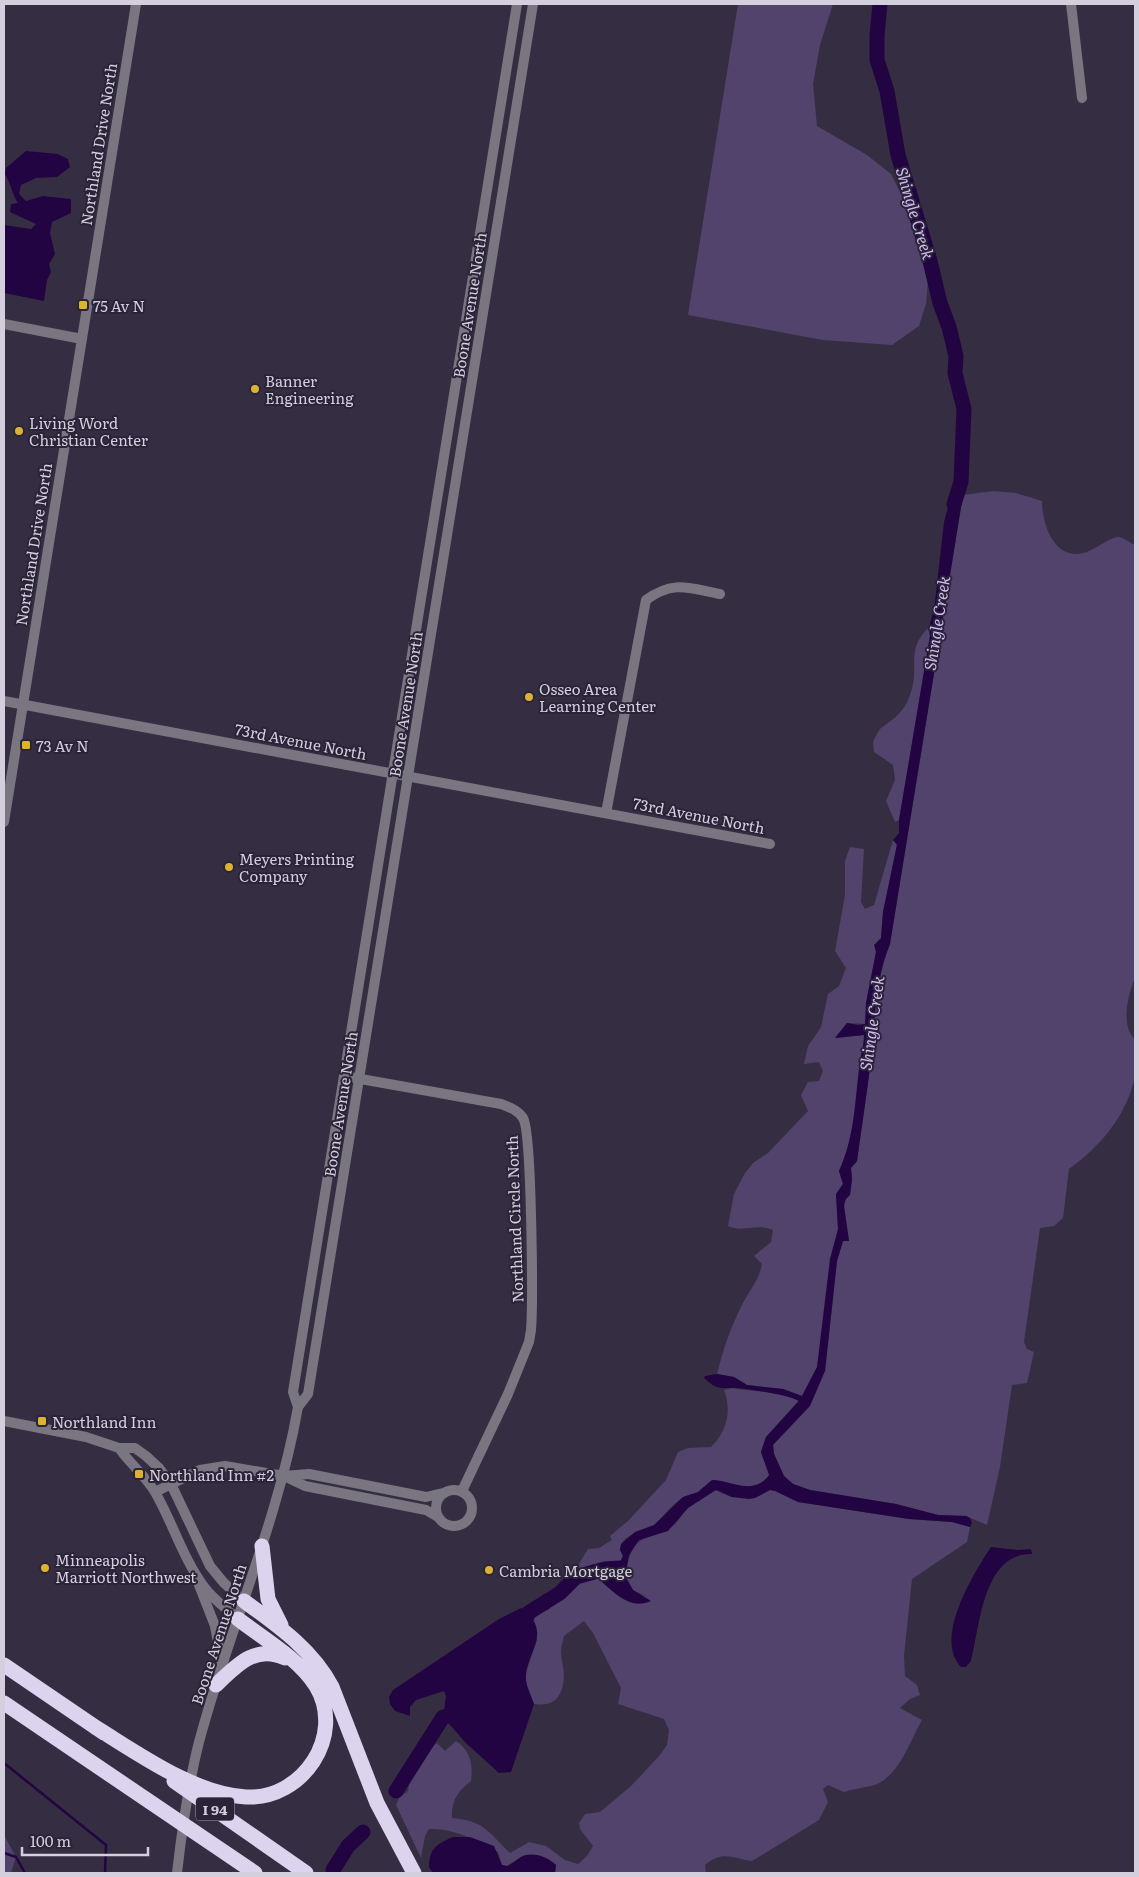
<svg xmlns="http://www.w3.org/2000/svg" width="1139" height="1877" font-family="Literata,serif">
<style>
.green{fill:#51436b}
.water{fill:#220442}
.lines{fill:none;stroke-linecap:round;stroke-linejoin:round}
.stream{stroke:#220442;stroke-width:2.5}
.river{stroke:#220442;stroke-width:15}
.minor{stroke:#797681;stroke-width:10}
.highway{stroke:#dcd4ee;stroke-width:15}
.poi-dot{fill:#dcb233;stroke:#2b2438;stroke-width:2}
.labels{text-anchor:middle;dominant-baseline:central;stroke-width:4;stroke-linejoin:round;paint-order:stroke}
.shield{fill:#2b2438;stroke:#a19cab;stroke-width:1}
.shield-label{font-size:14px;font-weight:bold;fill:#d3cfdc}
.street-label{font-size:15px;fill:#d3cfdc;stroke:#2b2438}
.poi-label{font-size:15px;fill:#d3cfdc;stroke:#2b2438;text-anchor:start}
.water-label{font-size:16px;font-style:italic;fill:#cebbf4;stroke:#2b2438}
</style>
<rect width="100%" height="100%" fill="#352e42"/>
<!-- green -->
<path class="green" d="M738 4H833L820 45 813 84 817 126 867 155 891 174 912 216 928 281 926 304 919 326 892 345 823 340 688 315Z
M994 491 1016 493 1042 501C1042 525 1055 563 1087 552 1095 549 1111 537 1118 537 1123 537 1130 543 1135 545V977C1128 996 1120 1024 1135 1040 1135 1052 1137 1065 1135 1076 1127 1115 1101 1146 1069 1169L1063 1218 1054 1226 1040 1228 1024 1342 1027 1349 1034 1352 1027 1383 1012 1385 1000 1467 987 1525 966 1516 938 1515 896 1504 810 1490 793 1484 784 1476 774 1454 773 1445 825 1371 837 1261 843 1241H849L844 1206 852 1180 851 1168 857 1161C862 1124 868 1087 872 1050 875 1014 876 978 890 944L963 495Z
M929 627 930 636 899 820 895 822 886 801 895 780 893 765 874 752 873 742C875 738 878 731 881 728 895 718 904 712 910 695 921 665 904 652 929 627Z
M893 840 897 844 883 912 881 938 876 952 866 1003V1024L847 1023 835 1038 864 1035C864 1047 860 1057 859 1069 855 1104 854 1139 839 1171L843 1184 836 1194 838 1229 817 1367 802 1396 783 1389 747 1385 734 1377 717 1374C723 1350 730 1329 741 1307 748 1292 759 1281 762 1264L754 1256 771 1242 773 1230C758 1223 743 1233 728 1226L734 1194 745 1173 753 1163 768 1153 808 1111 801 1095 808 1082 819 1081 823 1071 819 1062 804 1064 808 1046 821 1027 828 994 839 986 846 968 835 951 845 895V861L850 847 864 849 861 902 865 909 874 905Z
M732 1388C754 1392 779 1391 799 1400L766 1437 761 1452 770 1475C753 1496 726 1480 704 1487 700 1489 702 1489 698 1492 694 1495 688 1494 684 1497 672 1503 663 1518 653 1526 643 1533 627 1532 621 1545 619 1549 621 1552 623 1556L619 1564 601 1566 577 1572 580 1562 588 1549 599 1548 612 1540 610 1536 628 1521 666 1480 678 1452 688 1448 711 1447C727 1431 732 1411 724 1390Z
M716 1490 731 1497 755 1498 770 1490 776 1491 798 1502 909 1519 952 1522 970 1527 967 1542 912 1579 904 1656 905 1676 917 1685 920 1695 910 1699 900 1708 922 1720C910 1741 898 1780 871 1786 862 1788 853 1789 844 1792L828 1785 823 1789 828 1802 819 1820 752 1861C732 1858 722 1850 705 1865L706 1873H555L556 1865 537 1855 521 1857 507 1866 502 1865 498 1852C476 1840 454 1828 429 1829L425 1836 421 1858 396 1805 399 1798 408 1791C410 1770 421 1756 437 1743L445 1751 456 1741C471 1751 473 1765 471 1781 458 1791 451 1801 452 1818 485 1821 488 1832 510 1853L529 1842 546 1846 565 1860 578 1864 587 1856 593 1846 580 1829 579 1823 585 1814 600 1812 631 1786 660 1755 667 1745 669 1730 664 1719 618 1704 621 1688 593 1633 584 1621 564 1636C563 1641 561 1646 561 1652 561 1660 564 1668 564 1676 563 1696 555 1707 534 1704L525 1682 526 1672 537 1640 534 1621 537 1613 548 1610 577 1581 603 1573 602 1582 647 1597 633 1590 625 1576C634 1530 641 1545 674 1525 679 1521 682 1514 686 1510 694 1502 706 1496 716 1490Z
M4 1835 16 1857 11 1873H4Z"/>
<!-- water -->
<path class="water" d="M26 151 58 154 68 159 70 167 57 177 36 178 21 185 19 194 26 201 43 196 71 199V213L52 222 50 233 55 254 49 264 51 272 47 280 44 301 4 293V225L31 229 36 224 10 212 11 204 18 203C13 196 11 184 5 174L6 168Z
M963 482V495L890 944C876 978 875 1014 872 1050 868 1087 862 1124 857 1161L851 1168 852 1180 850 1195 845 1200 844 1206 849 1241H843L837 1261 825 1371 810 1406 773 1445 774 1454 784 1476 793 1484 810 1490 896 1504 938 1515 966 1516 970 1518 972 1523 970 1527 952 1522 909 1519 798 1502 775 1491 770 1490 755 1498 749 1499 732 1497 716 1490 688 1508 668 1531 639 1540 629 1555 625 1576 633 1590 651 1601C631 1610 617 1595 602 1582L601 1566 619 1564 623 1556 620 1550 621 1544 635 1532 654 1525 683 1497 698 1492 712 1480C732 1480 753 1497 769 1475L761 1452 766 1437 799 1401C788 1395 747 1388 733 1388 718 1388 716 1389 704 1378L705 1376 717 1374 734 1377 747 1385 783 1389 802 1396 817 1367 830 1259 838 1229 836 1194 843 1184 839 1171C854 1139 855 1104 859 1069 860 1057 864 1047 864 1035L835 1038 847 1023 858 1025 865 1024 866 1003 876 952 874 945 881 938 883 912 897 845 893 840 899 833V820L930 636 929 627 934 610 944 522 952 492Z
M991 1547 1018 1550 1031 1549 1032 1554C983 1553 980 1626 971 1661L966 1667H961C933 1638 974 1573 991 1547Z
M521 1608C553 1631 528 1650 526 1675 525 1685 531 1695 534 1704L511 1772 499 1773 466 1743 443 1717 446 1696 444 1691 416 1700 410 1707V1716L395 1711 390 1704 389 1697 393 1690 499 1619Z
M453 1837H470L494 1846 502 1865 507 1866C513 1864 516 1860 521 1857 532 1851 548 1857 556 1865L555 1873H433L429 1867C429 1848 437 1844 453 1837Z"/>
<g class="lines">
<!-- stream -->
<path class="stream" d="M4 1763 106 1845 105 1873
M4 1853 16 1857 25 1873"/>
<!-- river -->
<path class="river" d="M880 4 877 35V60L887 91 898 155 930 261 940 303 949 327 956 356 955 373 964 409 961 482 954 504
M520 1632 528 1613 560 1593 576 1577 605 1569 620 1568
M396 1791 443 1717 457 1714 461 1709
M333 1870 348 1846 363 1832"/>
<!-- minor -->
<path class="minor" d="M1071 4 1082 98
M4 324 82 339
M4 701 770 844
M606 813 646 600C673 580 689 588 720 594
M4 822 136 4
M344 1076 501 1104C509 1107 518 1110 523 1118 532 1132 533 1304 531 1330L529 1342 508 1394 462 1491
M298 1407 293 1392 517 4
M4 1421 86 1437 119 1448H135L146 1456 159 1468 171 1484 210 1566 224 1583 244 1601
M119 1448C130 1464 145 1475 155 1492 173 1523 183 1559 205 1588 214 1600 227 1609 238 1619
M284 1476 309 1474 426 1497 443 1493
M436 1508a18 18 0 1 1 36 0a18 18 0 1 1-36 0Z
M155 1492 200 1470 225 1466 284 1476 305 1486 426 1510 438 1517
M199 1585 215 1626 222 1664
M177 1873C182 1829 188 1785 199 1742 229 1629 278 1522 298 1407L308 1394 533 4"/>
<!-- highway -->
<path class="highway" d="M262 1546 268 1599 281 1625
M244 1601C277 1625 313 1650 332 1687L377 1803 414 1873
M4 1665 104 1733
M216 1685C236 1666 255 1644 285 1658
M4 1703 255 1873
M95 1727C139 1754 194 1794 246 1797 302 1800 346 1736 316 1686 298 1658 264 1639 238 1619
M174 1781 306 1873"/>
</g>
<!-- markers -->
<g class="poi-dot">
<rect x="78" y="300" width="10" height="10" rx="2.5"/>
<circle cx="255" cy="389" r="5"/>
<circle cx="19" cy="431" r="5"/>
<circle cx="529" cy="697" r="5"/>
<rect x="21" y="740" width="10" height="10" rx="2.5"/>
<circle cx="229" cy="867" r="5"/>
<rect x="37" y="1416" width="10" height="10" rx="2.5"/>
<rect x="134" y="1469" width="10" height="10" rx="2.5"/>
<circle cx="45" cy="1568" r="5"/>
<circle cx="489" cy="1570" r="5"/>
</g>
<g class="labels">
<!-- shield labels -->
<rect class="shield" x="196" y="1797.5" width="38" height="23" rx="4"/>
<g class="shield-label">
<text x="215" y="1809">I 94</text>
</g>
<!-- street labels -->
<g class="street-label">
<text transform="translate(98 144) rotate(-81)">Northland Drive North</text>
<text transform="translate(469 305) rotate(-81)">Boone Avenue North</text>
<text transform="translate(33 544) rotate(-81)">Northland Drive North</text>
<text transform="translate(405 704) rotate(-81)">Boone Avenue North</text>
<text transform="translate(301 741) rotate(11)">73rd Avenue North</text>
<text transform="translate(699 815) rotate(11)">73rd Avenue North</text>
<text transform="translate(340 1104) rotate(-81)">Boone Avenue North</text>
<text transform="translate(514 1219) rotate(-92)">Northland Circle North</text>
<text transform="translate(218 1634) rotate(-72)">Boone Avenue North</text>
</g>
<!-- poi labels -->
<g class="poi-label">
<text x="93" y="305">75 Av N</text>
<text x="265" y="380">Banner<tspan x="265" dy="17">Engineering</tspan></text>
<text x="29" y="422">Living Word<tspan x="29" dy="17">Christian Center</tspan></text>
<text x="539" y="688">Osseo Area<tspan x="539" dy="17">Learning Center</tspan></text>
<text x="36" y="745">73 Av N</text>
<text x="239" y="858">Meyers Printing<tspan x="239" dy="17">Company</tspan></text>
<text x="52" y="1421">Northland Inn</text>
<text x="149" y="1474">Northland Inn #2</text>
<text x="55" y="1559">Minneapolis<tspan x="55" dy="17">Marriott Northwest</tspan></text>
<text x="499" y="1570">Cambria Mortgage</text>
</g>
<!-- water labels -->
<g class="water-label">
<text transform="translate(916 213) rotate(73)">Shingle Creek</text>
<text transform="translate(936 623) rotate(-81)">Shingle Creek</text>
<text transform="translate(871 1023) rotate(-82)">Shingle Creek</text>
</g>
</g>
<!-- border -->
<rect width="1139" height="1877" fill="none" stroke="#d3cfdc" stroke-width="10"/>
<!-- scale -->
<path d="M22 1847v8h126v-8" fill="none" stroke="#d3cfdc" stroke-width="2.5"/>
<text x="30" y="1847" font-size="15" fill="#d3cfdc" stroke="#2b2438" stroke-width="4" paint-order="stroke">100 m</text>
</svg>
